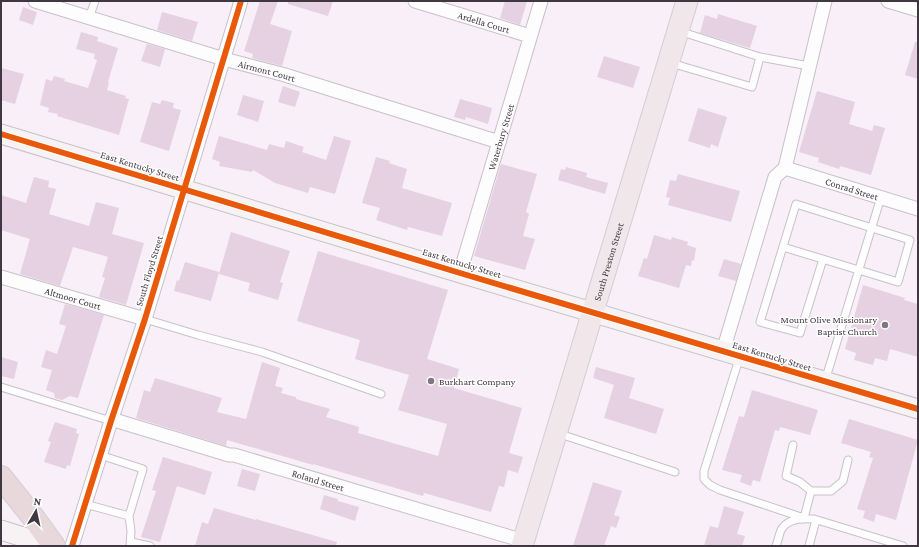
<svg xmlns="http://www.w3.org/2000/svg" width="919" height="547" font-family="'Crimson Pro',serif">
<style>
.building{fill:#e5d1e1}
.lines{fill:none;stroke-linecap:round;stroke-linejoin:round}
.lane-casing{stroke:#c8c1c9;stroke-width:9}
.street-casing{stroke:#c8c1c9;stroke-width:15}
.secondary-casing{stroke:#c8c1c9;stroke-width:21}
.primary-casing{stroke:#d3ced3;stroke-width:23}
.highway-casing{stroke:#d3ced3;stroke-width:24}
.lane{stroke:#fefdfe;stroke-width:7}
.street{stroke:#fefdfe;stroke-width:13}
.secondary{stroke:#f7f2f4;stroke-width:19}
.primary{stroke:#f1e6e9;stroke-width:21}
.highway{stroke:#e8d8db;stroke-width:22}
.cycleway-casing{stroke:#fff;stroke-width:8}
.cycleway{stroke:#e8590c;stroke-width:6}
.poi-dot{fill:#807881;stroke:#fff;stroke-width:1.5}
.labels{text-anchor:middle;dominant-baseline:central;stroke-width:3;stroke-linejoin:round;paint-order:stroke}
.street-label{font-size:10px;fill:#403841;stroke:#fff}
.poi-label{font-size:10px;fill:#403841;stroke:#fff;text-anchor:end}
</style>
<rect width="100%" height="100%" fill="#f8eff8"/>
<!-- building -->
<path class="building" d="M260 1H278L270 24 292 31 282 66 252 58 253 54 244 51Z
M288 1H333L328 16 288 4Z
M505 1H527L520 25 500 18Z
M23 7 37 12 33 25 19 20Z
M162 12 198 22 192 41 157 30Z
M718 14 757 26 750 48 700 33 705 15 717 19Z
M81 32 98 37 97 41 118 48 108 82 109 83 107 90 126 96 125 98 129 99 119 135 57 116 58 114 48 112 49 108 40 105 46 79 52 81 54 76 65 79 64 81 88 88 97 60 94 59 95 54 76 49Z
M915 42H918V79L905 75Z
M147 44 165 49 160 67 141 61Z
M604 56 640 67 633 88 597 77Z
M1 68 24 74 15 104 1 100Z
M283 86 300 92 295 107 278 102Z
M817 91 855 102 849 124 872 131 874 125 885 128 871 175 840 166 839 169 818 162 819 158 799 152Z
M243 95 264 101 258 122 237 115Z
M460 99 492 108 488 124 466 117 465 120 454 117Z
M162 100 174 103 173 108 181 110 169 151 140 142 152 102 160 104Z
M698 108 727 117 718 147 711 144 710 148 688 141Z
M219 136 267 150 269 144 284 148 286 141 304 147 302 152 326 160 334 136 351 141 335 194 310 187 308 193 275 183 253 170 252 172 219 166 220 162 212 159Z
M376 157 390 161 389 163 407 169 402 188 452 203 442 236 408 227 407 230 376 220 380 208 362 203Z
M501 164 537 174 526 212 529 214 523 236 535 239 525 270 474 256Z
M566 167 587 173 586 177 608 183 605 194 558 180 561 169 565 170Z
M678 174 740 191 731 222 668 205 670 198 666 197 670 180 676 181Z
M34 177 49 181 48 187 56 189 49 214 89 226 96 202 119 208 112 234 144 243 126 305 99 297 105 278 102 277 108 257 91 252 73 247 60 286 20 274 30 239 1 230V195L26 203Z
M231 232 290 251 280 282 283 283 278 300 248 291 250 283 219 274Z
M654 235 671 240 672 237 688 242 687 245 696 248 694 261 692 260 691 266 686 265 679 288 638 276 644 258 647 259Z
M318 251 448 290 427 359 459 369 454 388 522 408 509 453 523 457 518 473 508 470 504 487 499 486 491 512 424 493 423 496 313 464V465L227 440 226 446 136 418 144 390 150 392 155 378 222 398 217 412 246 419 262 362 280 368 275 386 283 388 281 393 296 397V399L330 409 326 417 359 427 358 433 438 456 447 424 398 410 409 375 355 359 360 340 297 321Z
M724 259 741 264 736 281 718 276Z
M185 262 219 272 211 301 174 291 177 280 179 281Z
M863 285 905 298 904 300 918 304V357L890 349 887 361 875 358 873 365 854 360 856 353 845 349Z
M65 304 104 315 78 398 70 396 62 400 55 398 54 393 46 390 52 370 41 367 46 350 57 354 66 326 59 324Z
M1 357 18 362 14 379 1 376Z
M596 367 635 378 629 398 664 409 656 434 604 418 614 385 593 378Z
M752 390 818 410 810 435 780 427 779 431 775 430 760 482 753 480 751 486 740 482 742 475 722 470 739 416 744 417Z
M849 419 918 440 896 520 876 514 874 522 863 518 865 511 857 509 873 458 869 457 871 452 841 443Z
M55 422 77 429 76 433 79 434 70 466 67 465 66 469 44 462 51 442 48 441Z
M163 457 212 472 205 495 177 486 160 542 141 537 156 491 152 490Z
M242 469 260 474 255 491 237 486Z
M593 482 622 491 614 515 620 517 616 528 611 526 604 546H573Z
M324 495 338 499V501L359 507 355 521 320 509Z
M724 506 744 512 737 534 745 536 742 546H704L710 526 718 528Z
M214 508 256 520V519L337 542 336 546H195L202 522 208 524Z"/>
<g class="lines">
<defs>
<path id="lane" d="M89 18 95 1
M760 57 809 66
M671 63 752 87 760 57 679 31
M783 247 898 282 910 240 796 204 760 322 800 333 823 259
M145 319 198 335 262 352 381 394
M740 356 704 471V479L710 485 720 490 804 518 811 491H831L843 481 848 460
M825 381 881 197
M1 387 111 421
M557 433 675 472
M793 445 786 476 800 482 811 491
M85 504 129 516 143 469 100 455
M129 516 131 531 130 546
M131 542 150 546
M776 546C778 541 779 535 781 530 787 519 803 518 814 519L903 546
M809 546 816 520"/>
<g id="street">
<path id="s1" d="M35 1 224 59 285 75 499 142"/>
<path id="s2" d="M415 1 530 36"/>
<path d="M888 1 918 10"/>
<path id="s3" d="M785 168 918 209"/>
<path id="s4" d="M460 273 541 1"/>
<path id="s5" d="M1 277 145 319"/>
<path d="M723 351 775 177 785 168 825 1"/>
<path id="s6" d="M111 419 229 455H234L524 541"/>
<path d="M72 546 111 421 145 319 241 1"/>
</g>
<path id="secondary" d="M1 134 460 273 918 409
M1 530 52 546"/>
<g id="primary">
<path id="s7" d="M522 546 687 1"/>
</g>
<path id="highway" d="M1 477 33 517 54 546"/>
</defs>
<!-- lane casing -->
<use href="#lane" class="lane-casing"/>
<!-- street casing -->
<use href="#street" class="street-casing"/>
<!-- secondary casing -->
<use href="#secondary" class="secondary-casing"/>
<!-- primary casing -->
<use href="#primary" class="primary-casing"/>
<!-- highway casing -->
<use href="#highway" class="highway-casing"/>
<!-- lane -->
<use href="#lane" class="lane"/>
<!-- street -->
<use href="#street" class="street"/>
<!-- secondary -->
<use href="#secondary" class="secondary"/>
<!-- primary -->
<use href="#primary" class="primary"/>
<!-- highway -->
<use href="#highway" class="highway"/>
<defs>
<path id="cycleway" d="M1 134 460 273 918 409
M72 546 111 421 145 319 241 1"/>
</defs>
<!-- cycleway casing -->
<use href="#cycleway" class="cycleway-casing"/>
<!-- cycleway -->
<use href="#cycleway" class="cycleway"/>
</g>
<!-- markers -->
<g class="poi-dot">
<circle cx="885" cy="325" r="4"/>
<circle cx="431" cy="381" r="4"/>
</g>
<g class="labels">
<!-- street labels -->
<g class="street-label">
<text stroke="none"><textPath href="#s2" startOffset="72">Ardella Court</textPath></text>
<text stroke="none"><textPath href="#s1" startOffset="242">Airmont Court</textPath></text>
<text stroke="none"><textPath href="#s4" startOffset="142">Waterbury Street</textPath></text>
<text transform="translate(140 166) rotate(17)">East Kentucky Street</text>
<text stroke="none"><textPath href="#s3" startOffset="70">Conrad Street</textPath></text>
<text stroke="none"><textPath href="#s7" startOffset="297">South Preston Street</textPath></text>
<text transform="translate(462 263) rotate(17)">East Kentucky Street</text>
<text transform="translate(149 271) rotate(-73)">South Floyd Street</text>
<text stroke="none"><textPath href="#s5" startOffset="75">Altmoor Court</textPath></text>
<text transform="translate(772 356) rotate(17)">East Kentucky Street</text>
<text stroke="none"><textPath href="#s6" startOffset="216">Roland Street</textPath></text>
</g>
<!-- poi labels -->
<g class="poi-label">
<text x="877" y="319">Mount Olive Missionary<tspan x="877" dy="12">Baptist Church</tspan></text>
<text x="439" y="381" text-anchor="start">Burkhart Company</text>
</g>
</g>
<!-- border -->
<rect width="919" height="547" fill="none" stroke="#403841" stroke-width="4"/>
<!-- north arrow -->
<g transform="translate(36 511) rotate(9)" stroke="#ffffff" stroke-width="3" paint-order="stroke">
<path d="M0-3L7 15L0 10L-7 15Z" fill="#403841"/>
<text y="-6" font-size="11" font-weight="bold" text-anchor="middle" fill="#403841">N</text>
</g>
</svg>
